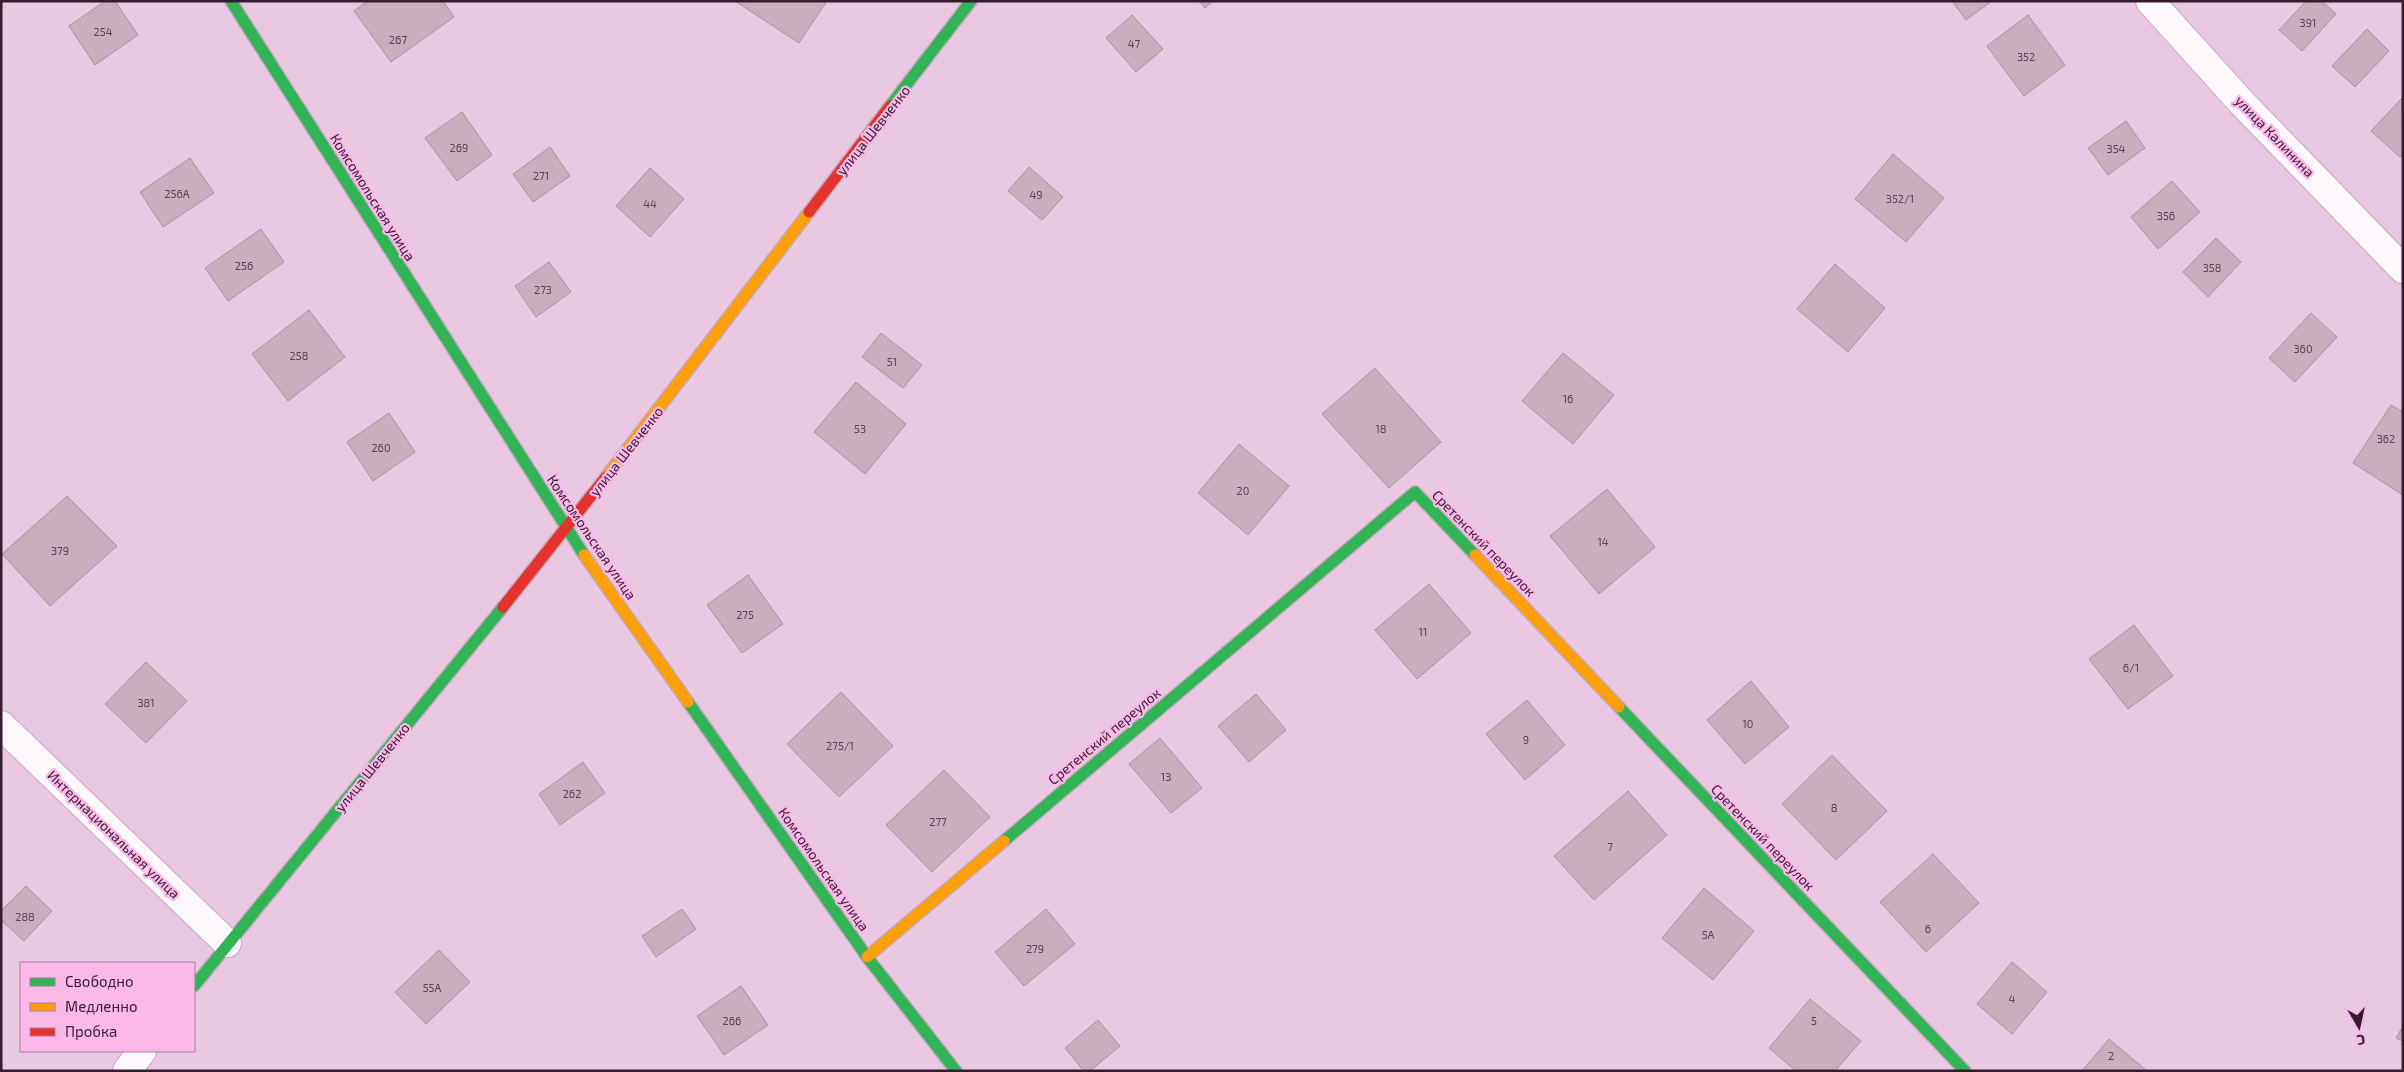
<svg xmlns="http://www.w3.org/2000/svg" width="2404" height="1072" font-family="'Exo 2',sans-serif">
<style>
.building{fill:#cbadbe;stroke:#ad90a1}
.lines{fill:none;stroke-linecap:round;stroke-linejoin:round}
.street-casing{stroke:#c4a9be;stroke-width:30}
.fast-casing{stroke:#c4a9be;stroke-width:14}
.slow-casing{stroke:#c4a9be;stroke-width:14}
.jam-casing{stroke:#c4a9be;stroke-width:14}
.street{stroke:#fcf7fb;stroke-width:28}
.fast{stroke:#30b455;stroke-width:11}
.slow{stroke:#ff9f0a;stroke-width:11}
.jam{stroke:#e5322d;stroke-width:11}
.labels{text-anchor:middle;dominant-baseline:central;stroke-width:4.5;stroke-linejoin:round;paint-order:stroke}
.number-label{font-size:11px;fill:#5a4153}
.street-label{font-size:14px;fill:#351d2f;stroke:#fab9e8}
</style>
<rect width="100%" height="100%" fill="#ebc8e2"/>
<!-- building -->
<path class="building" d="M105 1H115L138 35 95 65 69 26Z
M367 1H443L454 17 391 62 354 11Z
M735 1H827L799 43Z
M1199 1H1213L1205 8Z
M1952 1H1992L1966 20Z
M2306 1H2322L2336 14 2302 51 2279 30Z
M1132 15 1163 49 1136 72 1106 38Z
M2028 15 2065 65 2024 96 1987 46Z
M2367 29 2389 51 2355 87 2332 66Z
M2402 98 2403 154 2400 157 2371 131Z
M462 112 492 155 457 181 425 138Z
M2126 121 2145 148 2108 175 2088 148Z
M550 147 570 176 533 202 513 174Z
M1893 154 1944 198 1906 242 1855 199Z
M190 158 214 193 163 227 140 192Z
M1029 167 1063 197 1042 220 1008 191Z
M650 168 684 199 650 237 616 206Z
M2172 181 2200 212 2158 249 2131 217Z
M261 229 284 262 228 301 205 268Z
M2216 238 2241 262 2208 297 2183 272Z
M549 262 571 292 536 317 515 286Z
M1835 264 1885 308 1848 352 1797 309Z
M309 310 345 357 288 401 252 354Z
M2311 313 2337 337 2295 382 2269 358Z
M881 333 922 365 903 388 862 357Z
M1563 353 1614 395 1573 444 1522 401Z
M1375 368 1441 442 1389 488 1322 414Z
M856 382 906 424 865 474 814 432Z
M2391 405 2403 412V495L2353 463Z
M389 413 415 452 373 481 347 442Z
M1239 444 1289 486 1248 535 1198 493Z
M1607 489 1655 547 1599 594 1550 536Z
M67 496 117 546 50 606 2 554Z
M748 575 783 624 742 653 707 605Z
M1429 584 1471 633 1417 679 1375 630Z
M2134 625 2173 676 2128 709 2089 659Z
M146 662 187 701 146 743 105 704Z
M1751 681 1789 727 1745 764 1707 720Z
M841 692 893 746 839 797 787 744Z
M1256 694 1286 730 1249 762 1218 726Z
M1527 700 1565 745 1525 780 1486 734Z
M1160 738 1202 788 1171 813 1129 764Z
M1832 755 1887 811 1836 860 1782 804Z
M583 762 605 793 560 825 539 794Z
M944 770 990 817 932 872 886 825Z
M1628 791 1667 835 1594 900 1554 856Z
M1933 854 1979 903 1926 952 1880 902Z
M26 886 52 911 24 941 1 920V911Z
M1704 888 1754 931 1713 980 1662 938Z
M682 909 696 929 656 957 642 936Z
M1046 909 1075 944 1024 986 995 952Z
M439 950 470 982 426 1024 395 992Z
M2012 962 2047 992 2012 1034 1977 1004Z
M741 986 768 1025 724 1055 697 1016Z
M1810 999 1861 1041 1835 1071H1796L1769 1048Z
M1098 1020 1120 1046 1090 1071H1084L1065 1048Z
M2403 1026V1041L2396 1038Z
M2109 1039 2147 1071H2082Z"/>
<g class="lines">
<defs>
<path id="street" d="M2150 1 2242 103 2403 269
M1 725 227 943
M127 1071 142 1051"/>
<path id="fast" d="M231 1 584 555
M890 106 971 1
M688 702 867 957 956 1071
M1619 707 1965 1071
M1004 841 1415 492 1475 555
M194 986 503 607"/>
<path id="slow" d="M606 477 809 212
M584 555 688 702
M1475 555 1619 707
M867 957 1004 841"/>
<path id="jam" d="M809 212 890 106
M503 607 606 477"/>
</defs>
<!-- street casing -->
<use href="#street" class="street-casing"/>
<!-- fast casing -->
<use href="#fast" class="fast-casing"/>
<!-- slow casing -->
<use href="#slow" class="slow-casing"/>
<!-- jam casing -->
<use href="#jam" class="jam-casing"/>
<!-- street -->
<use href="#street" class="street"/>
<!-- fast -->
<use href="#fast" class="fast"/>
<!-- slow -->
<use href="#slow" class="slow"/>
<!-- jam -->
<use href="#jam" class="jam"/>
</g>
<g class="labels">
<!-- number labels -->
<g class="number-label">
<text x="2308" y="22">391</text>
<text x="103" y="31">254</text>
<text x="398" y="39">267</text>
<text x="1134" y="43">47</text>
<text x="2026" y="56">352</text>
<text x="459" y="147">269</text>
<text x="2116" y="148">354</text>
<text x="541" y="175">271</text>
<text x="177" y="193">256А</text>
<text x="1036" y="194">49</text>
<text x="1900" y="198">352/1</text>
<text x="650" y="203">44</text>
<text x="2166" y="215">356</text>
<text x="244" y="265">256</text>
<text x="2212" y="267">358</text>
<text x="543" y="289">273</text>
<text x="2303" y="348">360</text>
<text x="299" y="355">258</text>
<text x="892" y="361">51</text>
<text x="1568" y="398">16</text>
<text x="860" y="428">53</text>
<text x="1381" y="428">18</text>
<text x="2386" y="438">362</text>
<text x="381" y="447">260</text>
<text x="1243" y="490">20</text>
<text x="1603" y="541">14</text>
<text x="60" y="550">379</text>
<text x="745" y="614">275</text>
<text x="1423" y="631">11</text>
<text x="2131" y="667">6/1</text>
<text x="146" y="702">381</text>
<text x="1748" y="723">10</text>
<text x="1526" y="739">9</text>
<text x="840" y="745">275/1</text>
<text x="1166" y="776">13</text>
<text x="572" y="793">262</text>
<text x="1834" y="807">8</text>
<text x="938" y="821">277</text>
<text x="1610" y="846">7</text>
<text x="25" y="916">288</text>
<text x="1928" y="928">6</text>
<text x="1708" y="934">5А</text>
<text x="1035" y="948">279</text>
<text x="432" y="987">55А</text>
<text x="2012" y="998">4</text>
<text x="732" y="1020">266</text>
<text x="1814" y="1020">5</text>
<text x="2111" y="1055">2</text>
</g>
<!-- street labels -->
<g class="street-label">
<text transform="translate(873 130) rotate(-52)">улица Шевченко</text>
<text transform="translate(2275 136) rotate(46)">улица Калинина</text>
<text transform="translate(373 197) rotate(58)">Комсомольская улица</text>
<text transform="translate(626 451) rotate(-52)">улица Шевченко</text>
<text transform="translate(592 537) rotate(56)">Комсомольская улица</text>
<text transform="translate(1484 543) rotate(46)">Сретенский переулок</text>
<text transform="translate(1104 736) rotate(-40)">Сретенский переулок</text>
<text transform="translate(372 767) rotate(-51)">улица Шевченко</text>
<text transform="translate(114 834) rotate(44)">Интернациональная улица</text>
<text transform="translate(1763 837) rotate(46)">Сретенский переулок</text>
<text transform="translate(824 869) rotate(55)">Комсомольская улица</text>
</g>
</g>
<!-- border -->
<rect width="2404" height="1072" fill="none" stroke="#351d2f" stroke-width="5"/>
<!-- legend -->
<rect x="20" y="962" width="175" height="90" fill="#fab9e8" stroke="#ab7b9e"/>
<rect x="30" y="978" width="25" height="8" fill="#30b455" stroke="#ab7b9e"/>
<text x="65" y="987" font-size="15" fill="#351d2f">Свободно</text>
<rect x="30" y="1003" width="25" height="8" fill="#ff9f0a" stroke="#ab7b9e"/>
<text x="65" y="1012" font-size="15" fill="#351d2f">Медленно</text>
<rect x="30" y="1028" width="25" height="8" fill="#e5322d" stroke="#ab7b9e"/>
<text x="65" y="1037" font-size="15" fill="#351d2f">Пробка</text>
<!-- north arrow -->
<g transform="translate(2359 1027) rotate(171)" stroke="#fab9e8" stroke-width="4" paint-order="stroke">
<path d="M0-4L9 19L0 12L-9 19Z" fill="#351d2f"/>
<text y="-8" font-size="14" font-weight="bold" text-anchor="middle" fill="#351d2f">С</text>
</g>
</svg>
